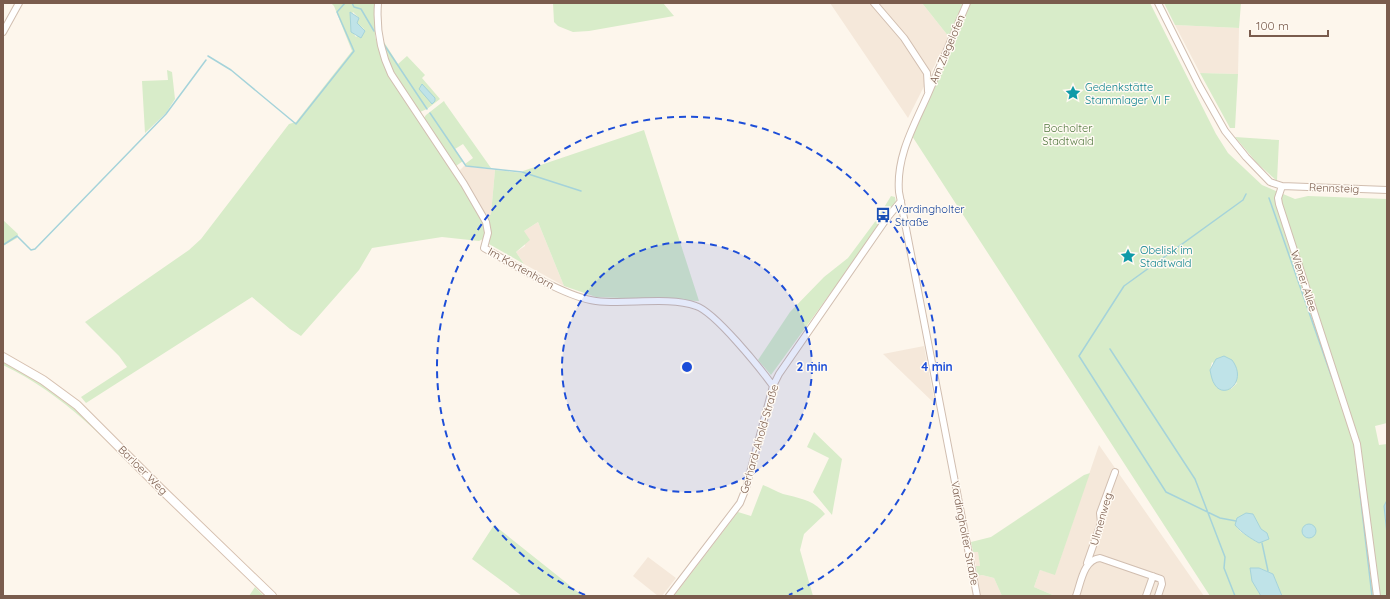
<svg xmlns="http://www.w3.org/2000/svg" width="1390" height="599" font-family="Quicksand,sans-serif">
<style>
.residential{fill:#f5e8da}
.green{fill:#d8ecc9;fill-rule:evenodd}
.water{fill:#bfe3e8;stroke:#a5d3da}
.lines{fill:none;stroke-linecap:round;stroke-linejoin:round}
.stream{stroke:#a5d3da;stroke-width:1.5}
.street-casing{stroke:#d1beb0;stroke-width:8}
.secondary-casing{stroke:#d6c0b0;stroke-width:10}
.street{stroke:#fff;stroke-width:6}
.secondary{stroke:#fff;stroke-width:8}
.ring{fill:none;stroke:#1d4ed8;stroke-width:2;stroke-dasharray:7 5}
.labels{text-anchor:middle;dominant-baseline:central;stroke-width:3;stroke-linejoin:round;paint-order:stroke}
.street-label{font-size:11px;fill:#7a5c4d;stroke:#fffaf3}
.culture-label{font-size:11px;fill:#0d838f;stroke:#fffaf3;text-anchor:start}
.park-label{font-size:11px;fill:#537a41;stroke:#fffaf3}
.transit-label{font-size:11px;fill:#164399;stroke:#fffaf3;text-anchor:start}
.centre{fill:#1d4ed8;stroke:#fffaf3;stroke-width:2}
.ring-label{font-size:12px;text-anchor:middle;font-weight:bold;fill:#1d4ed8;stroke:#fffaf3;stroke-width:3;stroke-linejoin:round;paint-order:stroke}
</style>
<rect width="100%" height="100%" fill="#fdf6ec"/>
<!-- residential -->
<path class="residential" d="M830 3H922L949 37 908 118Z
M1175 25 1239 28 1238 74 1200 73Z
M464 166 495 170 491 214 487 218 459 171Z
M538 222 564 286 524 264 516 252 525 246 524 231Z
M924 346 935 404 883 354Z
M1099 445 1204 596H1055L1034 587 1040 570 1055 574Z
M978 551 980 566H976L973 552Z
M648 557 676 578 662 596H658L633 576Z
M982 575 994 578 1002 596H981L977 576Z"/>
<!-- green -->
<path class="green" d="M331 3H376L375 36 384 66 456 177 484 225 485 231 483 239 479 241 442 237 372 248 359 270 301 336 290 329 252 297 86 403 81 397 127 367 119 356 85 322 189 250 201 239 289 124 296 122 352 51 334 6ZM353 12 359 18 357 23 364 29 356 37 351 30V15Z
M553 3H663L674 16 589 31 573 32 558 26 554 22Z
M922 3H963L949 37Z
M970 3H1150L1216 134 1228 153 1262 185 1295 199 1308 196 1387 199V423L1375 426 1379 445 1387 444V500L1384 506 1387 535V596H1282L1273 574 1259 568H1250L1256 588 1261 596H1210L912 136ZM1212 362 1237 383 1231 389 1210 370ZM1253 514 1261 529 1259 543 1241 532 1235 525Z
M1164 3H1241L1239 28 1175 25Z
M384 42 398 64 407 56 425 75 422 78 440 99 427 109 420 112C411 98 380 57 384 42Z
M167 70 172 72 175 99 166 113 145 133 142 81 168 80Z
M1200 73 1238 74 1235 128H1230Z
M444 101 445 103 491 168 466 166 465 164 473 158 463 144 455 149 463 161 456 166 424 118 426 115Z
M644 130 699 301 596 297 564 286 538 222 524 231 530 240 516 252 524 264 489 244 491 228 487 218 491 214 495 170 523 173V171Z
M1235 137 1279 140 1277 181 1257 163Z
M891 196 895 197 896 203 771 375 758 360 790 312 824 277 848 258 877 219Z
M3 220 18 234 17 238 3 246Z
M3 361 37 379 73 405 155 487V489C108 442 64 394 3 365Z
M814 432 842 459 832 515 813 492 829 458 807 447Z
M1090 473 1055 575 1040 570 1034 587 1055 596H1002L994 578 982 575 977 576 976 566H980L978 552H973L971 542 991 537 1084 475Z
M763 485C769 487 777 492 783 494 799 498 814 500 825 514L804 534 800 550 813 596H674L738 512 751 516Z
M494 525 583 596H522L472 559Z
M255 587 264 596H249Z"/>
<!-- water -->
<path class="water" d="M350 12 359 18 357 23 365 31 361 38 351 32Z
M422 84 435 98V101L432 104 419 89Z
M1224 356 1232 360C1248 381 1225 400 1215 385 1212 381 1211 375 1210 370L1216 359Z
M1387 500V535L1384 506Z
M1246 513 1253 514 1261 529 1267 533 1269 539 1259 543C1250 538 1242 533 1235 525L1237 518Z
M1302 531a7 7 0 1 1 14 0a7 7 0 1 1-14 0Z
M1250 568H1259L1273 574 1282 596H1261L1252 581Z"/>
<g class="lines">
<!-- stream -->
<path class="stream" d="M352 3 354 7 361 9 374 31
M383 43 427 109
M208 56 231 70 296 124 354 51 337 12 345 3
M430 113 466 166 522 172 581 191
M1269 198 1332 378
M3 245 17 236 31 250 35 249 166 114 206 60
M1110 349 1195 479 1225 557 1224 568 1235 596
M1354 442 1372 596
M1236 521 1220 518 1166 492 1079 356 1124 286 1243 200 1246 194
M1262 543 1268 571"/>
<defs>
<path id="street" d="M378 3C376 29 380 51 391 74L464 184 486 222 488 233 484 248C513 264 564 297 596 301 626 305 668 296 696 306 715 312 760 368 773 386
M874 3 904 38 927 73 928 91
M967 3C954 33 941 63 928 94 914 126 896 156 899 192L977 596
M1158 3 1199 85 1225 131 1246 157 1270 182 1282 186 1387 190
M3 32 19 3
M1282 186 1278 198 1279 204 1357 444 1377 596
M1087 563 1101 523 1100 513 1115 472
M669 596 740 503 746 488 773 386 779 374 887 218 901 201
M1076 596C1081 583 1083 560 1100 558L1161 579 1162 584 1158 596
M1146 596 1153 576"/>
<path id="secondary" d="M3 357 43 380 77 405 160 488 272 596"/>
</defs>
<!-- street casing -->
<use href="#street" class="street-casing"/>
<!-- secondary casing -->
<use href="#secondary" class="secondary-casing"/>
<!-- street -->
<use href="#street" class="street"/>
<!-- secondary -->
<use href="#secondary" class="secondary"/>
</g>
<!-- distance rings -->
<circle cx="687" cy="367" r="125" fill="#1d4ed8" fill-opacity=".12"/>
<g class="ring">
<circle cx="687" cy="367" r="125"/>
<path d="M585 595A250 250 0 1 1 789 595"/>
</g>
<!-- icons -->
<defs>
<symbol id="sight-bare" viewBox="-9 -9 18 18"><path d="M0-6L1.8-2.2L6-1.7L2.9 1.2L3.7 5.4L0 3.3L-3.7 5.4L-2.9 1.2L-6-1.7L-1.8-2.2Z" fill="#0f9aa8" stroke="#fffaf3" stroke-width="2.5" paint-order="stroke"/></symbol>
<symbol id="bus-bare" viewBox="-9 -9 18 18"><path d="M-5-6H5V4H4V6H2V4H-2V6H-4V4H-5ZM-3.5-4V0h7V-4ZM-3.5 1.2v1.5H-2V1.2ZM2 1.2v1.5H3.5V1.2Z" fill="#1a4fb4" stroke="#fffaf3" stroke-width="2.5" paint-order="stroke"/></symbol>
</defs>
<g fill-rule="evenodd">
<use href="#sight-bare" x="1062" y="82" width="22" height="22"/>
<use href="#bus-bare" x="872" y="204" width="22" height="22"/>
<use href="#sight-bare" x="1117" y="245" width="22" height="22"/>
</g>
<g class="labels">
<!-- street labels -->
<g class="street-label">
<text transform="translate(947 49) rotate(-67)">Am Ziegelofen</text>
<text transform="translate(1334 188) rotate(2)">Rennsteig</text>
<text transform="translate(521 268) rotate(29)">Im Kortenhorn</text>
<text transform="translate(1304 281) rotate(72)">Wiener Allee</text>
<text transform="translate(759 439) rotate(-74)">Gerhard-Ahold-Straße</text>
<text transform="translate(143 470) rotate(45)">Barloer Weg</text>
<text transform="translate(1101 519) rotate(-74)">Ulmenweg</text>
<text transform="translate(965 533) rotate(79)">Vardingholter Straße</text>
</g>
<!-- culture labels -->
<g class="culture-label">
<text x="1085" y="87">Gedenkstätte<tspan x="1085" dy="13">Stammlager VI F</tspan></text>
<text x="1140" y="250">Obelisk im<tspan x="1140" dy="13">Stadtwald</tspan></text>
</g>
<!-- park labels -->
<g class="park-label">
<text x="1068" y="128">Bocholter<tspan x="1068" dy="13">Stadtwald</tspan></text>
</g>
<!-- transit labels -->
<g class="transit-label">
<text x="895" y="209">Vardingholter<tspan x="895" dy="13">Straße</tspan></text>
</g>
</g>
<circle cx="687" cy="367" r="6" class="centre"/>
<g class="ring-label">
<text x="812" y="371">2 min</text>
<text x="937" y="371">4 min</text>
</g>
<!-- border -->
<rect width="1390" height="599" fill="none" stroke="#7a5c4d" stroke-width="8"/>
<!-- scale -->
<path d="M1250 30v6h78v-6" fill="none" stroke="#7a5c4d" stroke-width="2"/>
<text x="1256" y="30" font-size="12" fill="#7a5c4d" stroke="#fffaf3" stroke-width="3" paint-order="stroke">100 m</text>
</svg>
